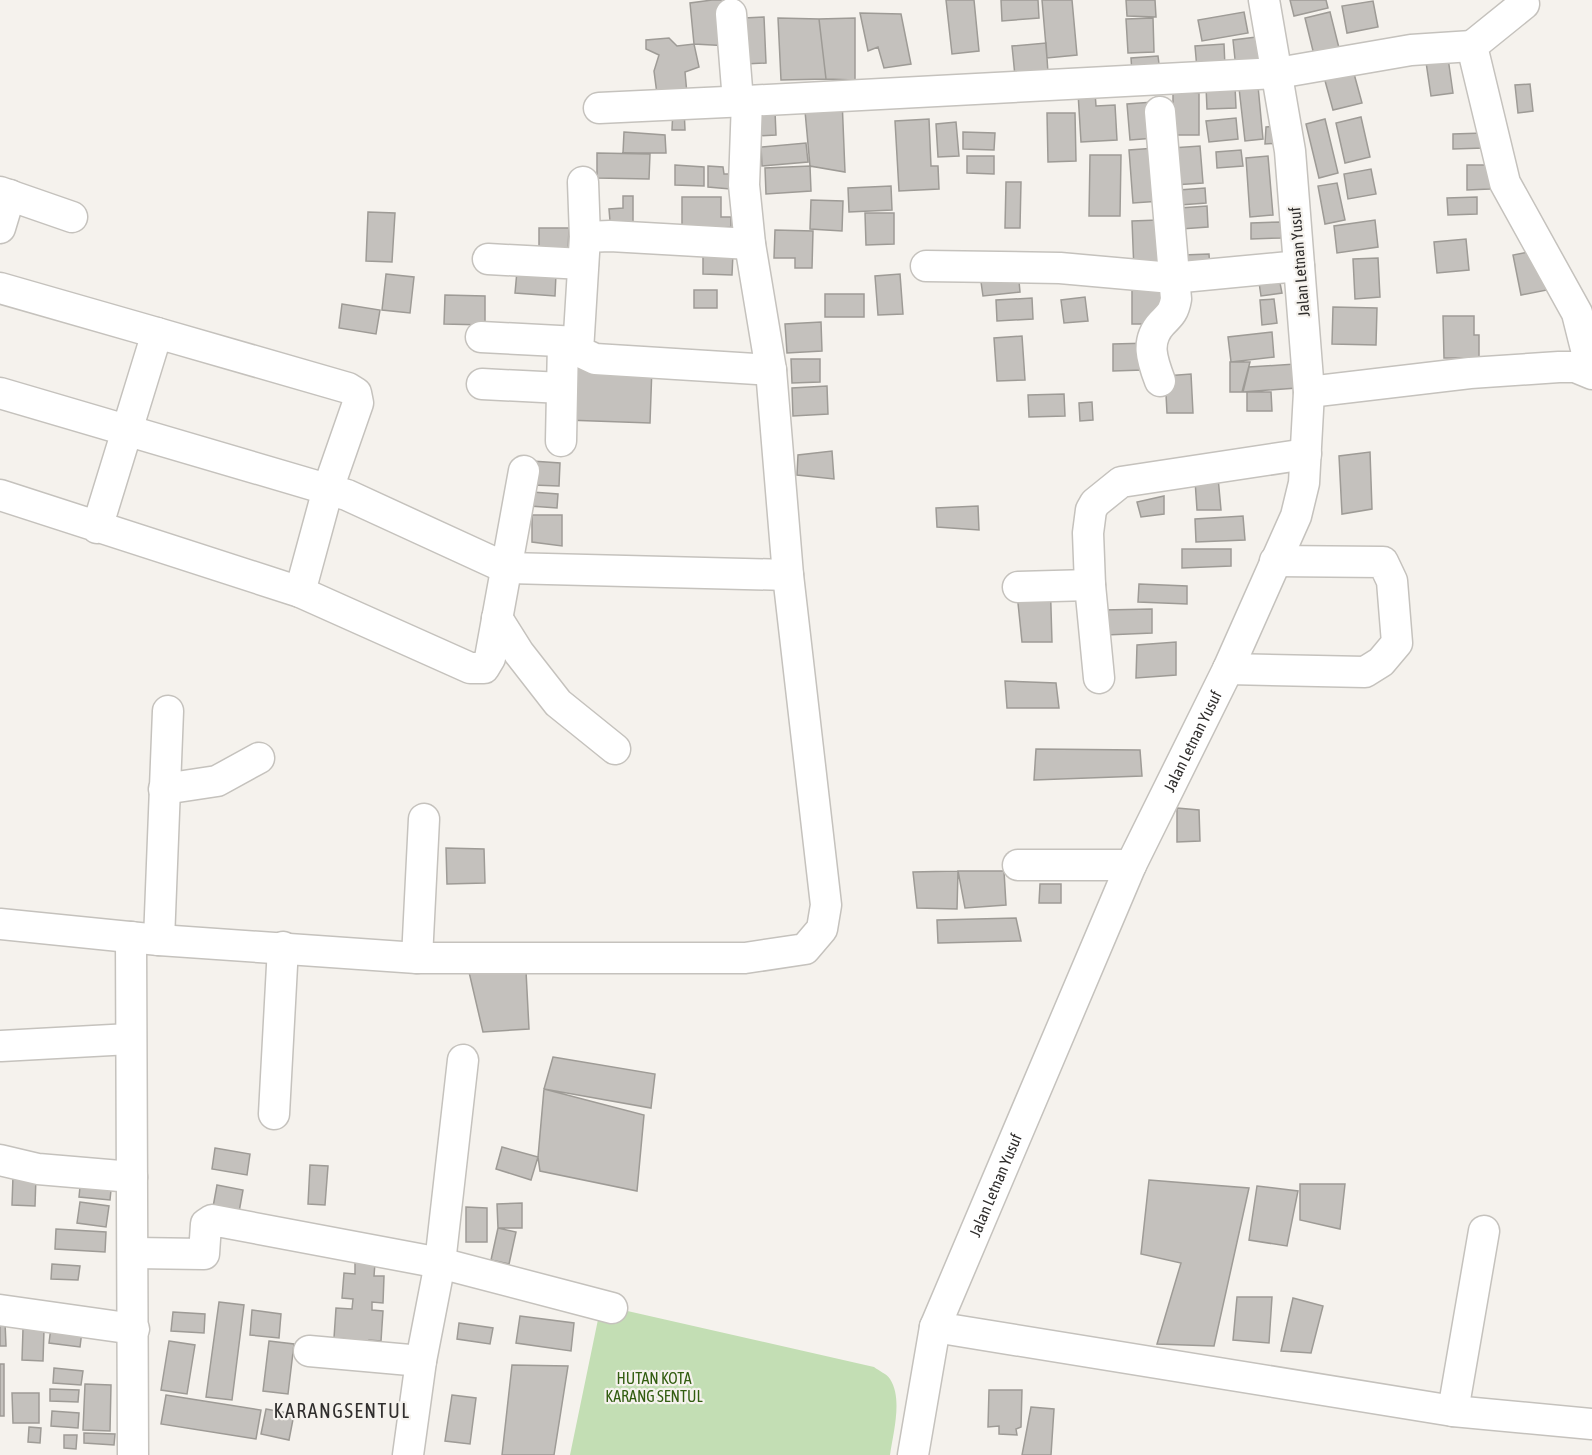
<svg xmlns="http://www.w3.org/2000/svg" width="1592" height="1455" font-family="'Asap Condensed',sans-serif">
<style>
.green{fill:#c3deb4}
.building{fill:#c4c1bd;stroke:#9e9b96;stroke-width:1.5}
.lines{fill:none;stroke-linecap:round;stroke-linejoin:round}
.minor-casing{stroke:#c5c2bd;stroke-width:33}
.minor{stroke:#fff;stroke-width:30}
.labels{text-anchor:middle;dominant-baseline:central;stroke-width:4.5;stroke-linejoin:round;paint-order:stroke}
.street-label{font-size:16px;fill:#302e2d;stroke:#f5f2ed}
.park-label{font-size:16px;fill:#325d10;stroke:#f5f2ed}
.quarter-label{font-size:20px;letter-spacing:1.5px;fill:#302e2d;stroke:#f5f2ed}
</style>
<rect width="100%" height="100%" fill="#f5f2ed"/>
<!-- green -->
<path class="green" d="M601 1305 874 1367C879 1371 887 1374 890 1379 903 1399 893 1433 890 1455H570Z"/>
<!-- building -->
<path class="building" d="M712 0H727L730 46 694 44 690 3Z
M946 0H974L979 51 952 54Z
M1001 0H1038L1039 18 1002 21Z
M1042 0H1072L1077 55 1047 58Z
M1126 0H1155L1156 17 1127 16Z
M1290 0H1326L1328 8 1294 16Z
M1373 1 1378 27 1347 33 1342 6Z
M1244 12 1248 33 1202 41 1198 20Z
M1330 12 1340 52 1315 59 1305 18Z
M860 13 901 14 911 64 884 68 878 47 868 51Z
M764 17 766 63 745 64 744 18Z
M778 18 819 19 826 79 781 80Z
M855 18V80L826 79 819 19Z
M1153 18 1154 52 1128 53 1126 19Z
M1264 36 1268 64 1236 69 1233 40Z
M669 38 677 46 694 44 699 67 685 72 687 94H657L654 71 659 55 646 49V40Z
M1046 43 1048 73 1015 76 1012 46Z
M1224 44 1225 67 1197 69 1195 46Z
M1158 56 1160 72 1132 73 1131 58Z
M1448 58 1453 93 1431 96 1426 62Z
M1353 70 1362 103 1333 110 1324 77Z
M1530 84 1533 111 1518 113 1515 85Z
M1235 86 1236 108 1207 109 1206 87Z
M1258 86 1263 139 1245 141 1239 88Z
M1095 92 1096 106 1115 105 1117 140 1081 142 1078 93Z
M1173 93H1199V135H1173Z
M842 99 845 172 810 166 804 100Z
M1153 102 1155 138 1130 140 1127 104Z
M673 108H684L685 130H672Z
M755 111H775L776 135 755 136Z
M1047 113H1075L1076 161 1048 162Z
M1361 117 1370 157 1345 163 1336 123Z
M1236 118 1238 139 1209 142 1206 121Z
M929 119 931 166H938L939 189 899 191 895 121Z
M1325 119 1338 173 1319 178 1306 124Z
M956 122 959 156 938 157 936 124Z
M1279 126 1280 143 1265 144 1266 127Z
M624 132 665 135 666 153H623Z
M963 132 995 133 994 150 963 149Z
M1483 133 1484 148 1453 149V134Z
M806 143 808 162 762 166 761 147Z
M1200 146 1203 183 1174 185 1172 148Z
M1156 148 1161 201 1133 203 1129 150Z
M1241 150 1243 166 1217 168 1216 152Z
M597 153 650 154 649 179 597 178Z
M1090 155H1121L1120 216H1089Z
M967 156H994V174L967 173Z
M1268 156 1273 215 1250 217 1246 158Z
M675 165 704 167V186L675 185Z
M1467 165H1490V189L1467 190Z
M708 166 723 167 724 174H731L730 189 708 187Z
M810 166 811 191 766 194 765 168Z
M1371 169 1376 194 1348 199 1344 174Z
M1006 182H1021L1020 228H1005Z
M1337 183 1345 220 1325 224 1318 186Z
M891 186 892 210 849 212 848 188Z
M1205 188 1206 203 1180 205 1179 190Z
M623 196H633V222L610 221 609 209 623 208Z
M682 197H721V217H731V227H682Z
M1477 197V214L1448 215 1447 198Z
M811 200 843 201 842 231 810 229Z
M1207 206 1208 227 1181 229 1180 208Z
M368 212 395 213 392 262 366 261Z
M865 213H894V244L866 245Z
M1158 220 1159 270 1134 271 1132 221Z
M1375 220 1378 247 1337 253 1334 226Z
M1281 222V238L1251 239V223Z
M539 228H569L568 254 539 253Z
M775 230 813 231 812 268H795V258H774Z
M1466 239 1469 270 1437 273 1434 242Z
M1539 250 1547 290 1521 295 1513 255Z
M703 252 733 253 732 275 703 274Z
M1209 254 1210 271H1184L1183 255Z
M1378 258 1380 297 1355 299 1353 259Z
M1018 270 1020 292 983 296 980 275Z
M517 271 556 274 555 296 515 293Z
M1278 273 1282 293 1261 296 1258 276Z
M386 274 414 277 410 313 382 310Z
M900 274 903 314 878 315 875 276Z
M1132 288H1170V312L1154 324H1132Z
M694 290H717V308H694Z
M825 294H864V317H825Z
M445 295 485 296V325L444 324Z
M1085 297 1088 321 1064 323 1061 300Z
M1032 298 1033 319 997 321 996 300Z
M1274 299 1277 323 1262 325 1260 300Z
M342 304 380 310 376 334 339 328Z
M1333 307 1377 308 1376 345 1332 344Z
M1443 316H1474V335H1479V358H1444Z
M821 322 822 351 787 353 785 324Z
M1272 332 1274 357 1231 362 1228 337Z
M1022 336 1025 380 997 381 994 338Z
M1150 343 1143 370 1113 371V344Z
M569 359 652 367 650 423 566 420Z
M791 359H820V382L792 383Z
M1230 362H1250L1242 392H1230Z
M1295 364 1297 388 1243 392 1249 367Z
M1191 374 1193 413H1167L1165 376Z
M827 386 828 414 793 416 792 388Z
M1247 392H1271L1272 411H1247Z
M1064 394 1065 416 1029 417 1028 395Z
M1092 402 1093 420 1080 421 1079 403Z
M832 451 834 479 797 475 798 455Z
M1370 452 1372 509 1342 514 1339 456Z
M532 461 560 463 559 486 532 485Z
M1218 477 1221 510H1197L1195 480Z
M532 492 558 494 557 508 530 506Z
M1164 496V514L1141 517 1137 502Z
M978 506 979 530 937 527 936 508Z
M532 515H562V546L532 542Z
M1243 516 1245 540 1196 542 1195 519Z
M1182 549H1231V566L1182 568Z
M1015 574 1050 576 1052 642H1022Z
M1139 584 1187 586V604L1138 602Z
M1152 609V633L1106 635 1103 610Z
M1176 642V675L1136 678 1137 645Z
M1005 681 1056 683 1059 708H1007Z
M1036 749 1140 750 1142 776 1034 780Z
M1177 808 1199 810 1200 841 1177 842Z
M446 848 484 849 485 883 447 884Z
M958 871 957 909 917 908 913 872Z
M958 871H1004L1006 905 965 908Z
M1040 884H1061V903H1039Z
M1016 918 1021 941 938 943 937 920Z
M526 971 529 1029 483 1032 469 972Z
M553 1057 655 1074 651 1108 544 1089Z
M544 1089 644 1115 637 1191 540 1171 538 1157Z
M502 1147 538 1157 531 1180 496 1169Z
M215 1148 250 1154 247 1175 212 1169Z
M310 1165 328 1166 325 1205 308 1204Z
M13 1176 36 1177 35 1206 12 1205Z
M81 1177 112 1180 110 1200 79 1197Z
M1149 1180 1249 1188 1214 1346 1157 1344 1181 1263 1141 1254Z
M1300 1184H1345L1340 1229 1300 1220Z
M217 1185 243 1190 239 1212 213 1207Z
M1257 1186 1298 1191 1287 1246 1249 1240Z
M80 1202 109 1206 106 1227 77 1223Z
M522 1203V1228H498L497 1204Z
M466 1207 487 1208V1242H466Z
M498 1228 516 1232 509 1264 491 1260Z
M56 1229 106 1232 105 1252 55 1249Z
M355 1262 375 1263 374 1276H384L383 1303 372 1302V1310L383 1311 381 1341 369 1340V1350L349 1348 350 1339 334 1338 336 1308 352 1309 353 1299 342 1298 344 1273 355 1274Z
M52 1264 80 1266 78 1280 51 1279Z
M1237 1297H1272L1269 1343 1233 1340Z
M1293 1298 1323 1306 1311 1353 1281 1351Z
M219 1302 244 1305 232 1400 206 1397Z
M252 1310 281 1314 279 1338 250 1335Z
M173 1312 205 1314 204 1333 171 1331Z
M520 1316 574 1323 571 1351 516 1343Z
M0 1322H5L6 1346H0Z
M459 1323 493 1328 490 1344 457 1339Z
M51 1327 82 1331 80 1347 49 1343Z
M23 1329 44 1330 43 1361 22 1360Z
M169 1341 195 1345 187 1394 161 1390Z
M269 1341 294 1344 288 1394 263 1391Z
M0 1364H4V1416H0Z
M512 1365 568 1366 554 1455H502Z
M54 1368 83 1371 81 1385 53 1383Z
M85 1384 111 1385 110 1431 83 1430Z
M50 1389 79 1390 78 1402 50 1401Z
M989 1390H1022L1021 1427 1016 1429 1017 1435 999 1434V1426L988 1427Z
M12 1393H39V1423H13Z
M166 1395 261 1410 256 1439 161 1424Z
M452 1395 476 1398 470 1444 445 1441Z
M1031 1407 1054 1409 1051 1455H1022Z
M266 1409 294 1414 289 1440 261 1434Z
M52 1411 79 1413 78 1428 51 1426Z
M29 1427 41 1428 40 1443 28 1442Z
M84 1433 115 1434 114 1445 84 1443Z
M64 1435H77L76 1449 64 1448Z"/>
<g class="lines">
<defs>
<g id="minor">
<path d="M1524 4 1472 46 1505 183 1577 313 1592 373"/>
<path d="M731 14 738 101"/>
<path d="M599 108 747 101"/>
<path d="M583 182 585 237"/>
<path d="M0 192 72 217"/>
<path d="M0 228 10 195"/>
<path d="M750 244 610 236 585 237 578 351 595 359 771 370"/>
<path d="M488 259 583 264"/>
<path d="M926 266 1060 268 1172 278 1299 266"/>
<path d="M0 288 157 333"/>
<path d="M481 337 578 342"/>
<path d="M1160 381C1152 360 1145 341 1162 323 1171 314 1174 311 1176 299L1160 112"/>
<path d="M482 384 562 388"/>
<path d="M1309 392 1470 373 1559 367H1575L1592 374"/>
<path d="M0 393 347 495 506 568 788 575"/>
<path d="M561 441 563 342"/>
<path d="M0 495 300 592 328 489 358 403 356 393 348 388 157 333 97 528"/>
<path d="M1018 587 1090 585"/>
<path d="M300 592 470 668H484L490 658 524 471"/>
<path d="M497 618 519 653 558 703 615 749"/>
<path d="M1228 669 1365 672 1381 662 1397 643 1392 581 1383 562 1275 561"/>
<path d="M1099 678 1090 585 1088 533 1091 510 1095 503 1121 482 1306 454"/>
<path d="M164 789 217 781 259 758"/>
<path d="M1018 865H1131"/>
<path d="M0 924 159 940 417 958H745L805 949 822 929 826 905 788 575 771 370 750 244 744 185 747 101 1278 73 1411 50 1472 46"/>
<path d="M131 937 133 1455"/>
<path d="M159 940 168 711"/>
<path d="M417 958 424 819"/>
<path d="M1 1046 130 1039"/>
<path d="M274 1114 283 947"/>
<path d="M0 1160 38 1169 132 1177"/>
<path d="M134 1253 204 1254 206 1224 212 1220 440 1263 612 1308"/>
<path d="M0 1310 134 1329"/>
<path d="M935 1327 1453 1411 1592 1424"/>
<path d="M309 1351 421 1361"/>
<path d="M1453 1411 1484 1231"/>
<path d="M408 1455 421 1361 440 1263 463 1060"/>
<path id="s1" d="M913 1455 935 1327 1131 865 1228 669 1296 516 1304 483 1309 392 1290 151 1264 0"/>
</g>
</defs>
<!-- minor casing -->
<use href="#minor" class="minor-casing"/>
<!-- minor -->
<use href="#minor" class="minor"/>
</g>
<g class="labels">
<!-- street labels -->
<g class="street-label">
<text transform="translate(1299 262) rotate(-95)">Jalan Letnan Yusuf</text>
<text stroke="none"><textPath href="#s1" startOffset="770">Jalan Letnan Yusuf</textPath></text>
<text stroke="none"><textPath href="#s1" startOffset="284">Jalan Letnan Yusuf</textPath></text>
</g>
<!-- park labels -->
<g class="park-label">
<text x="654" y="1378">HUTAN KOTA<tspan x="654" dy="18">KARANG SENTUL</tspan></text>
</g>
<!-- quarter labels -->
<g class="quarter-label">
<text x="342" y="1410">KARANGSENTUL</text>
</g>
</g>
</svg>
